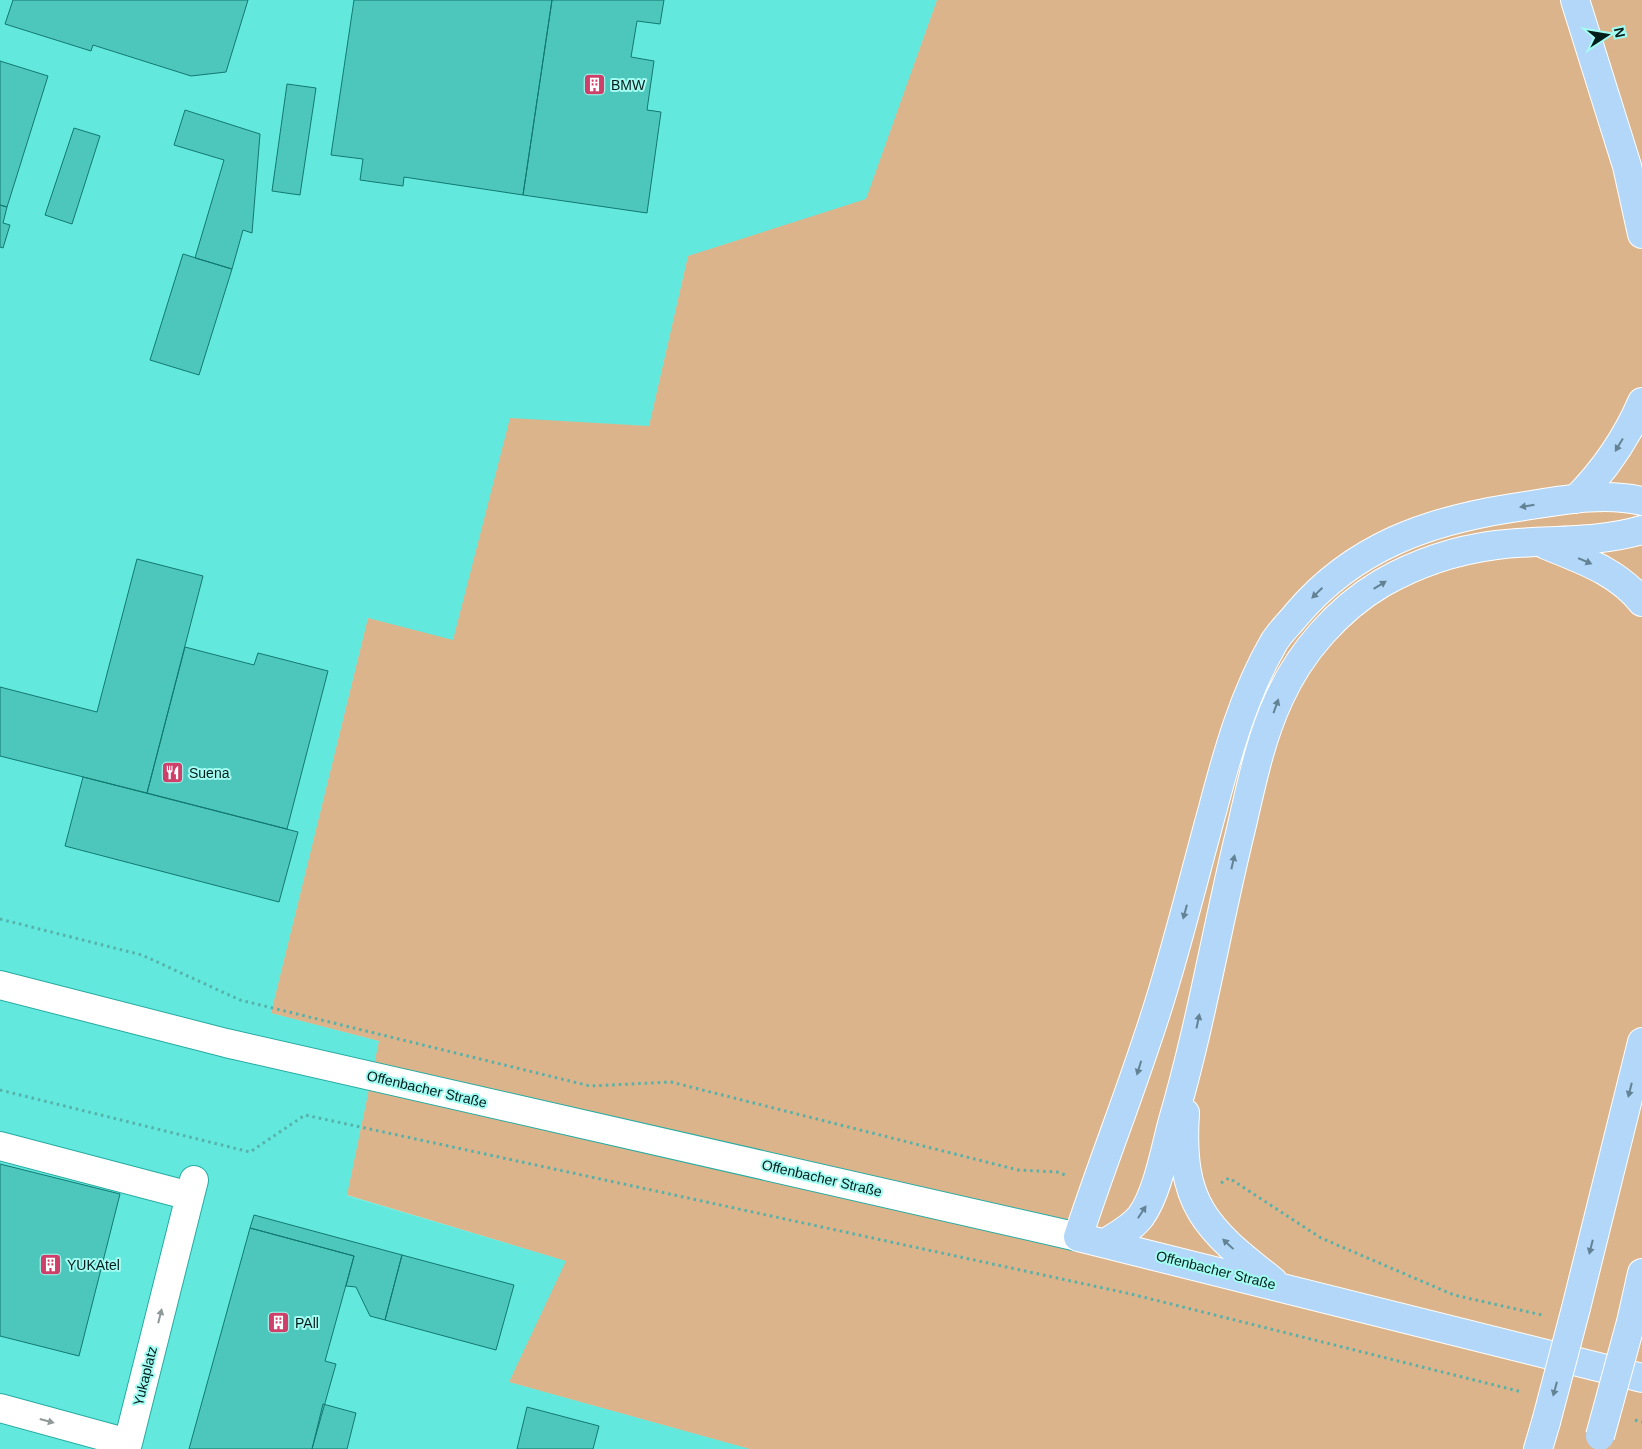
<svg xmlns="http://www.w3.org/2000/svg" width="1642" height="1449" font-family="Helvetica,sans-serif">
<style>
.built{fill:#62e8dc}
.green{fill:#dcb48c}
.building{fill:#4dc7bc;stroke:#127971}
.lines{fill:none;stroke-linecap:round;stroke-linejoin:round}
.minor-casing{stroke:#28aba1;stroke-width:30}
.major-casing{stroke:#fff;stroke-width:30}
.path{stroke:#57b1a8;stroke-width:3;stroke-dasharray:2.5 4;stroke-linecap:butt}
.minor{stroke:#fff;stroke-width:28}
.major{stroke:#b2d7f8;stroke-width:28}
.major-bridge-casing{stroke:#fff;stroke-width:30;stroke-linecap:butt}
.major-bridge{stroke:#b2d7f8;stroke-width:28}
.oneway{fill:#638395}
.oneway2{fill:#8e9998}
.labels{text-anchor:middle;dominant-baseline:central;stroke-width:4;stroke-linejoin:round;paint-order:stroke}
.poi-label{font-size:14px;fill:#031d1b;stroke:#a3fcf2;text-anchor:start}
.street-label{font-size:14px;fill:#031d1b;stroke:#a3fcf2}
</style>
<rect width="100%" height="100%" fill="#7df3e7"/>
<!-- built -->
<path class="built" d="M0 0H937L866 200 688 256 649 426 510 419 453 641 368 618 271 1013 379 1041 347 1196 567 1261 509 1382 750 1449H0Z"/>
<!-- green -->
<path class="green" d="M937 0H1642V1449H750L509 1382 566 1261 347 1195 379 1041 271 1013 368 618 453 640 510 418 649 426 688 256 866 199Z"/>
<!-- building -->
<path class="building" d="M13 0H248L226 72 191 76 93 45 91 51 5 24Z
M354 0H552L523 195 404 177 403 186 360 180 363 159 331 155Z
M552 0H664L660 24 637 21 631 57 654 61 647 110 661 112 647 213 523 195Z
M0 61 48 76 7 207 0 205Z
M287 84 316 88 300 195 272 191Z
M185 110 260 134 252 233 243 230 232 269 195 258 224 160 174 145Z
M74 128 100 136 72 224 45 215Z
M0 205 7 207 3 223 10 225 3 248 0 247Z
M183 254 232 269 199 375 150 360Z
M137 559 203 576 147 793 0 756V687L97 712Z
M185 647 254 665 258 653 328 671 287 829 147 793Z
M83 777 298 832 279 902 65 846Z
M0 1164 120 1194 79 1356 0 1336Z
M254 1215 402 1255 385 1320 370 1316 356 1287 346 1286 354 1256 250 1228Z
M250 1228 354 1256 325 1361 336 1364 312 1449H189Z
M402 1255 514 1285 496 1350 385 1320Z
M323 1404 356 1413 347 1449H312Z
M527 1407 599 1426 593 1449H517Z"/>
<g class="lines">
<defs>
<path id="minor" d="M0 985 226 1043 1078 1237
M0 1146 190 1196
M0 1408 128 1443 194 1180"/>
<path id="major" d="M1575 0 1627 166 1642 234
M1576 499C1604 471 1626 439 1642 402
M1642 501C1600 491 1554 502 1512 508 1428 521 1354 547 1297 614 1290 623 1280 632 1274 642 1244 694 1228 751 1213 808 1197 866 1183 923 1166 980 1141 1067 1106 1151 1078 1237L1642 1378
M1546 545C1582 560 1617 571 1642 602
M1185 1113C1179 1204 1205 1228 1273 1281
M1105 1243C1118 1235 1132 1228 1141 1216 1158 1192 1165 1149 1173 1120 1201 1025 1217 926 1241 829 1251 786 1260 740 1279 699 1300 652 1338 609 1382 583 1417 563 1457 550 1496 545 1545 539 1595 544 1642 530
M1576 1308 1642 1042
M1631 1322 1642 1273
M1538 1449 1546 1422"/>
</defs>
<!-- minor casing -->
<use href="#minor" class="minor-casing"/>
<!-- major casing -->
<use href="#major" class="major-casing"/>
<!-- path -->
<path class="path" d="M0 919 142 955 240 1000 590 1086 671 1082 1018 1170 1057 1172 1068 1176
M0 1090 250 1152 305 1115 1131 1294 1522 1392
M1221 1183 1229 1178 1321 1238 1454 1295 1542 1315
M1635 1420 1642 1422"/>
<!-- minor -->
<use href="#minor" class="minor"/>
<!-- major -->
<use href="#major" class="major"/>
<defs>
<path id="major-bridge" d="M1546 1422 1576 1308
M1600 1436 1631 1322"/>
</defs>
<!-- major-bridge casing -->
<use href="#major-bridge" class="major-bridge-casing"/>
<!-- major-bridge -->
<use href="#major-bridge" class="major-bridge"/>
</g>
<!-- one-way arrows -->
<defs><path id="oneway-solid" d="M-6-.8H1V-3.2L6.5 0L1 3.2V.8H-6Z" transform="scale(1.25)"/></defs>
<g class="oneway">
<use href="#oneway-solid" transform="translate(1619 445) rotate(121)"/>
<use href="#oneway-solid" transform="translate(1527 506) rotate(171)"/>
<use href="#oneway-solid" transform="translate(1585 561) rotate(23)"/>
<use href="#oneway-solid" transform="translate(1380 585) rotate(-31)"/>
<use href="#oneway-solid" transform="translate(1317 593) rotate(136)"/>
<use href="#oneway-solid" transform="translate(1276 706) rotate(-70)"/>
<use href="#oneway-solid" transform="translate(1233 862) rotate(-77)"/>
<use href="#oneway-solid" transform="translate(1185 912) rotate(105)"/>
<use href="#oneway-solid" transform="translate(1198 1021) rotate(-78)"/>
<use href="#oneway-solid" transform="translate(1139 1068) rotate(107)"/>
<use href="#oneway-solid" transform="translate(1630 1090) rotate(104)"/>
<use href="#oneway-solid" transform="translate(1142 1212) rotate(-57)"/>
<use href="#oneway-solid" transform="translate(1228 1244) rotate(-137)"/>
<use href="#oneway-solid" transform="translate(1591 1247) rotate(104)"/>
<use href="#oneway-solid" transform="translate(1555 1389) rotate(105)"/>
</g>
<g class="oneway2">
<use href="#oneway-solid" transform="translate(160 1316) rotate(-76)"/>
<use href="#oneway-solid" transform="translate(47 1421) rotate(15)"/>
</g>
<!-- icons -->
<defs>
<symbol id="building-square" viewBox="-11 -11 22 22"><rect x="-9" y="-9" width="18" height="18" rx="4" fill="#ce4069" stroke="#a3fcf2"/><path d="M-4-6H4V6H1V3H-1V6H-4ZM-2.5-4.3h1.7v1.8h-1.7ZM.8-4.3h1.7v1.8H.8ZM-2.5-1h1.7V.8h-1.7ZM.8-1h1.7V.8H.8Z" fill="#fff"/></symbol>
<symbol id="restaurant-square" viewBox="-11 -11 22 22"><rect x="-9" y="-9" width="18" height="18" rx="4" fill="#ce4069" stroke="#a3fcf2"/><path d="M-5-6h1v4h1v-4h1v4h1v-4h1v5L-1.5 .5V6h-2V.5L-5-1ZM5-6V6H3V1.5H1.5Q1.5-4 5-6Z" fill="#fff"/></symbol>
</defs>
<g fill-rule="evenodd">
<use href="#building-square" x="582" y="72" width="25" height="25"/>
<use href="#restaurant-square" x="160" y="760" width="25" height="25"/>
<use href="#building-square" x="38" y="1252" width="25" height="25"/>
<use href="#building-square" x="266" y="1310" width="25" height="25"/>
</g>
<g class="labels">
<!-- poi labels -->
<g class="poi-label">
<text x="611" y="85">BMW</text>
<text x="189" y="773">Suena</text>
<text x="67" y="1265">YUKAtel</text>
<text x="295" y="1323">PAll</text>
</g>
<!-- street labels -->
<g class="street-label">
<text transform="translate(427 1089) rotate(13)">Offenbacher Straße</text>
<text transform="translate(822 1178) rotate(13)">Offenbacher Straße</text>
<text transform="translate(1216 1270) rotate(14)">Offenbacher Straße</text>
<text transform="translate(145 1376) rotate(-76)">Yukaplatz</text>
</g>
</g>
<!-- north arrow -->
<g transform="translate(1607 35) rotate(78)" stroke="#a3fcf2" stroke-width="4" paint-order="stroke">
<path d="M0-4L9 19L0 12L-9 19Z" fill="#031d1b"/>
<text y="-8" font-size="14" font-weight="bold" text-anchor="middle" fill="#031d1b">N</text>
</g>
</svg>
